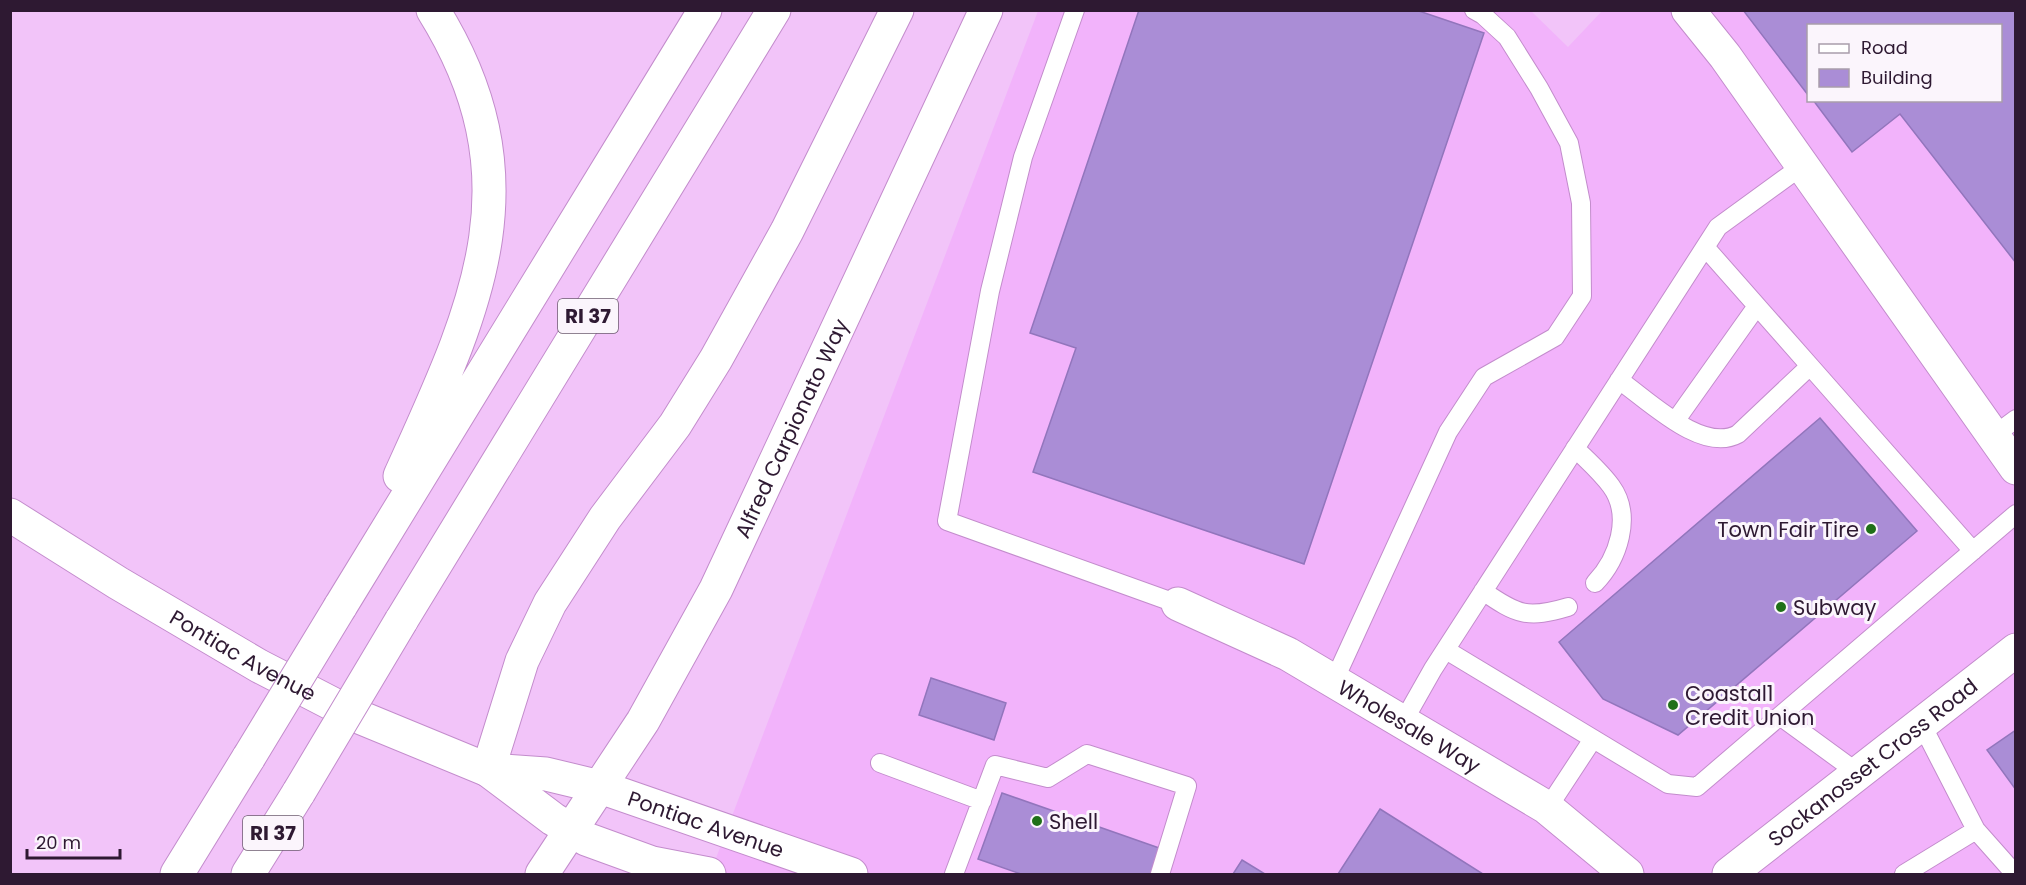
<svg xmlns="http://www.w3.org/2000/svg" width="2026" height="885" font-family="Poppins,sans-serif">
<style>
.built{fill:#f2b3fb;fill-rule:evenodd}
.building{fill:#aa8dd6;stroke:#9275bc;stroke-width:1.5}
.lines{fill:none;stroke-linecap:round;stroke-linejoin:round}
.lane-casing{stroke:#c38ccc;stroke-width:20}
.street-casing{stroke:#c38ccc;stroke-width:35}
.secondary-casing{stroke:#c38ccc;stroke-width:35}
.highway-casing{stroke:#c38ccc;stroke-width:35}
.lane{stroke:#fff;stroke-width:18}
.street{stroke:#fff;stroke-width:33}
.secondary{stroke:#fff;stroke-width:33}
.highway{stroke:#fff;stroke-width:33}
.highway-bridge-casing{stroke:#c38ccc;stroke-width:35;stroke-linecap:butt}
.highway-bridge{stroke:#fff;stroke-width:33}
.poi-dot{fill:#1f7018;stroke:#fbf5fc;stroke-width:2}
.labels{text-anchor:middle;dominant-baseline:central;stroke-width:6;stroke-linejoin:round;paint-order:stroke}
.shield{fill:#fbf5fc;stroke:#6c5b6f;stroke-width:1.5}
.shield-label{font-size:20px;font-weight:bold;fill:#2e1932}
.street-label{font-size:21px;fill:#2e1932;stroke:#fbf5fc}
.poi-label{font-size:21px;fill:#2e1932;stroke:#fbf5fc;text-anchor:start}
</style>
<rect width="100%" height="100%" fill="#f2c4f9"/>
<!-- built -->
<path class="built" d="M1038 11H1531L1568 47 1602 11H2015V874H710ZM1808 26H2000V100H1808Z"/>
<!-- building -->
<path class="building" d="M1139 10H1416L1484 33 1304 564 1033 472 1076 348 1030 333Z
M1743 10H2016V263L1900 114 1852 152 1813 100H2000V26H1808V95Z
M1820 418 1917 531 1678 735 1603 699 1559 642Z
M931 678 1006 703 994 740 919 715Z
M2016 730V790L1987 750Z
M1002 793 1162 849 1153 874H1021L978 859Z
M1380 809 1483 874H1338Z
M1242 860 1265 874H1233Z"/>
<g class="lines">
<defs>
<path id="lane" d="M1075 10 1023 157 990 291 947 521 1178 604
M1810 366 1973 551
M1619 380C1648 400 1702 454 1738 434L1810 366 1705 247
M1676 420 1757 306
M1993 436 2016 419
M1575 448C1587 460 1601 472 1611 486 1633 516 1618 559 1595 583
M1483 591C1517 615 1528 619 1568 607
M1446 650 1668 784 1697 787 2016 514
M1334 681 1448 432 1484 377 1555 337 1582 296 1581 203 1569 143 1539 88 1507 37 1483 15 1474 10
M1780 716 1858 773
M1403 722 1433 669 1718 227 1802 166
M1921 723 1976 830 2015 874
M880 763 982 801
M1547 809 1593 739
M954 874 995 765 1048 778 1087 754 1187 786 1160 874
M1904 874 1976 830"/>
<g id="street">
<path d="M1688 10 1725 56 2016 468"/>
<path id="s1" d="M1178 604 1288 654 1546 807 1627 874"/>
<path id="s2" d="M571 830 643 721 716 589 986 10"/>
</g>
<g id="secondary">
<path id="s3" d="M10 515 118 583 259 666 352 714 488 770 553 819 586 839 652 863 709 874"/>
<path id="s4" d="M488 770 546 774 600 787 851 874"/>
<path id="s5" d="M1729 874 2016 650"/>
</g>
<path id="highway" d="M400 476C474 312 540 182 433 10
M340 607 705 10
M401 621 774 10
M488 770 522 661 550 603 605 518 675 425 716 359 787 231 897 10
M177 874 249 757
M248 874 299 792
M542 874 571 830
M683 874H706"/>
</defs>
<!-- lane casing -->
<use href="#lane" class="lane-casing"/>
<!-- street casing -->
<use href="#street" class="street-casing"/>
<!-- secondary casing -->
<use href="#secondary" class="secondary-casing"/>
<!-- highway casing -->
<use href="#highway" class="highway-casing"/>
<!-- lane -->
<use href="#lane" class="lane"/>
<!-- street -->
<use href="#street" class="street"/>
<!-- secondary -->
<use href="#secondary" class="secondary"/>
<!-- highway -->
<use href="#highway" class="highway"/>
<defs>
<path id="highway-bridge" d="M249 757 340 607
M299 792 401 621"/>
</defs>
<!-- highway-bridge casing -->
<use href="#highway-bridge" class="highway-bridge-casing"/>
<!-- highway-bridge -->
<use href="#highway-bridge" class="highway-bridge"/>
</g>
<!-- markers -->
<g class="poi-dot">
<circle cx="1871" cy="529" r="6"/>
<circle cx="1781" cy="607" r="6"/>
<circle cx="1673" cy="705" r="6"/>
<circle cx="1037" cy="821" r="6"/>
</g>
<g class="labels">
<!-- shield labels -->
<g class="shield">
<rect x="558" y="299" width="60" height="34" rx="4.5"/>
<rect x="243" y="816" width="60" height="34" rx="4.5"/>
</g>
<g class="shield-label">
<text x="588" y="316">RI 37</text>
<text x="273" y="833">RI 37</text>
</g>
<!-- street labels -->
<g class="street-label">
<text stroke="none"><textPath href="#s2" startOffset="459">Alfred Carpionato Way</textPath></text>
<text stroke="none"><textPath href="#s3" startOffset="272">Pontiac Avenue</textPath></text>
<text stroke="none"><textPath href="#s1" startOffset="262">Wholesale Way</textPath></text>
<text stroke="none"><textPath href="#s5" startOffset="182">Sockanosset Cross Road</textPath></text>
<text stroke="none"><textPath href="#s4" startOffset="226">Pontiac Avenue</textPath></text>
</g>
<!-- poi labels -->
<g class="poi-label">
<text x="1859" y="529" text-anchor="end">Town Fair Tire</text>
<text x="1793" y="607">Subway</text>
<text x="1685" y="693">Coastal1<tspan x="1685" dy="24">Credit Union</tspan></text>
<text x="1049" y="821">Shell</text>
</g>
</g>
<!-- border -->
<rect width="2026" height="885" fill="none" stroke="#2e1932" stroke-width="24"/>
<!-- legend -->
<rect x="1807" y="24" width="195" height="78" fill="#fbf5fc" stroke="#a99dab" stroke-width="1.5"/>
<rect x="1819" y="44" width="30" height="9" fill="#ffffff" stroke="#a99dab" stroke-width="1.5"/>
<text x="1861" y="54" font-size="18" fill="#2e1932">Road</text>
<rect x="1819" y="69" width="30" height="18" fill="#aa8dd6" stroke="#a99dab" stroke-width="1.5"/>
<text x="1861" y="84" font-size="18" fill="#2e1932">Building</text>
<!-- scale -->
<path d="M27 849v9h93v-9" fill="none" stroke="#2e1932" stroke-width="3"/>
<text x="36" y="849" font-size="18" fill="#2e1932" stroke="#fbf5fc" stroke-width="4.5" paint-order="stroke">20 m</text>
</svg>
